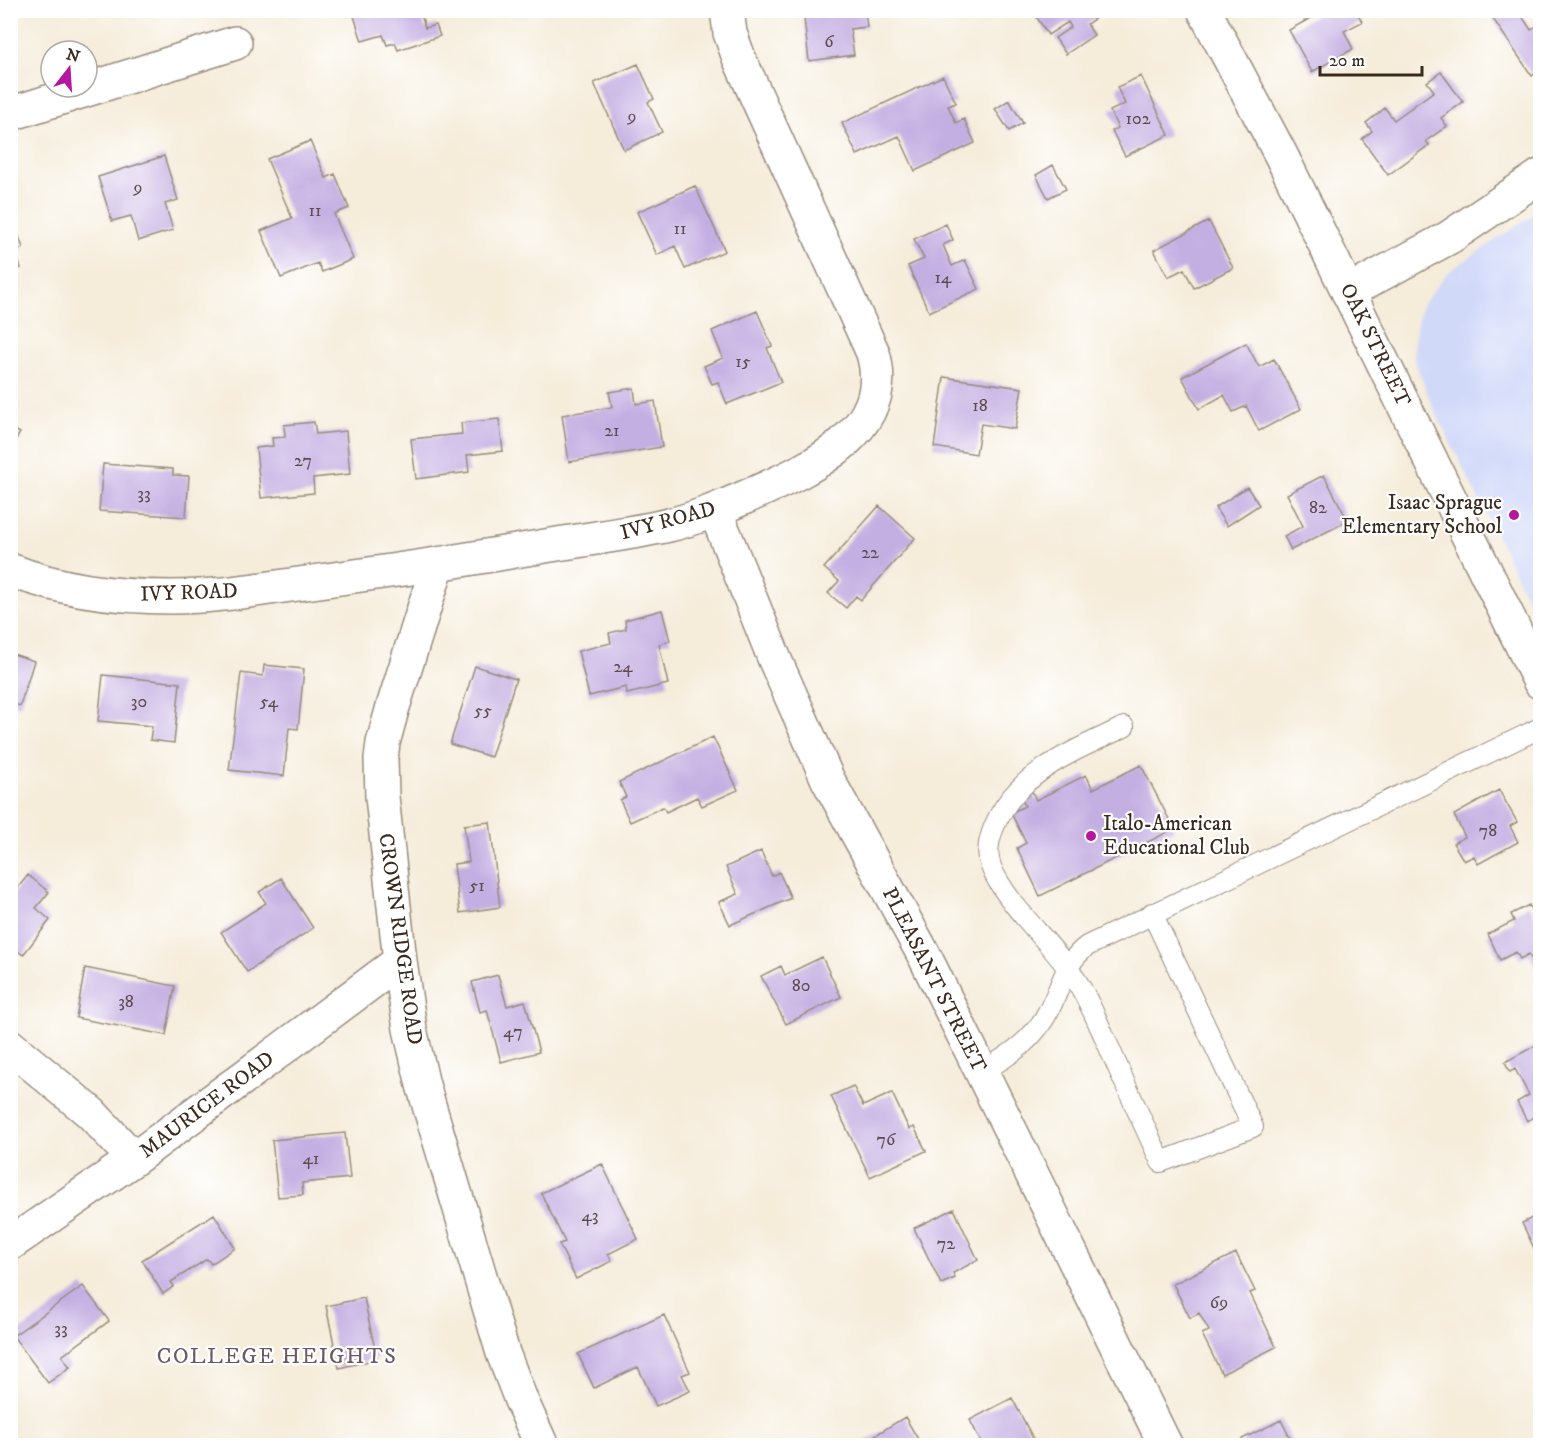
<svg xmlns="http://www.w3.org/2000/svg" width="1551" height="1456" font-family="'IM FELL DW Pica',serif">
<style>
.built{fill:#d1d9f9}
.building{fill:#c4afe2}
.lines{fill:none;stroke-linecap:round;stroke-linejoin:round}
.service-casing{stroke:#988b7c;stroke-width:22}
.minor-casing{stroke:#988b7c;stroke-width:36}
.tertiary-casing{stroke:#988b7c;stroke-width:36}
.service{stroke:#fff;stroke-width:20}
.minor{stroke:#fff;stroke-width:33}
.tertiary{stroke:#fff;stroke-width:33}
.poi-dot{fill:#b5179e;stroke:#fff;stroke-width:2}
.labels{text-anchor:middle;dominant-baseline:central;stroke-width:4.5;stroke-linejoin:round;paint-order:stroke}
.number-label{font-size:18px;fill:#5d4b4f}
.street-label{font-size:21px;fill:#3b2a1e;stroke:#fff}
.poi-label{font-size:21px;fill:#3b2a1e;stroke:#fff;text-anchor:end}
.neighbourhood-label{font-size:22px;letter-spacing:1.5px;fill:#6b5963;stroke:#fff}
</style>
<rect width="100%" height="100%" fill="#fff"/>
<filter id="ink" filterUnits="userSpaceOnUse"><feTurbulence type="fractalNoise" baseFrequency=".0167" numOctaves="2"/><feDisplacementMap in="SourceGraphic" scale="12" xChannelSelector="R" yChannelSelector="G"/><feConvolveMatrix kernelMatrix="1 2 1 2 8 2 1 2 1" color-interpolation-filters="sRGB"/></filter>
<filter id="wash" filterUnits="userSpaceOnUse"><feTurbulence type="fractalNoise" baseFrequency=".008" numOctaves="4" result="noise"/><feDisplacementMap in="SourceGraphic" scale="24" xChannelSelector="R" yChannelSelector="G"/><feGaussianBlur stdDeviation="1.35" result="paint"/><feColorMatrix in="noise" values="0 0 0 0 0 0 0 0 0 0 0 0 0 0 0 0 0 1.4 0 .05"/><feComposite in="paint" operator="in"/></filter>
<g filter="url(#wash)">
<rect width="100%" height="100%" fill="#f5ecda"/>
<!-- built -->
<path class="built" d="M1540 210V624L1433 407 1414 360 1415 334 1421 306 1447 273Z"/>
<g id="blocks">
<!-- building -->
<path class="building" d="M352 10H420L425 28 436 25 440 36 398 50 395 43 387 45 383 35 362 41Z
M803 10H865L867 27 850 29 854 55 809 61Z
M1032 10H1107L1087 24 1094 35 1066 54 1055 38 1071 27 1068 22 1048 35Z
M1325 10H1356L1362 22 1344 31 1353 49 1312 72 1289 30Z
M1505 10H1518L1531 30 1540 23V70L1532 76 1493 19Z
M638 64 654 99 648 102 662 132 624 150 594 83Z
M1441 72 1463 102 1441 118 1447 126 1426 141 1429 145 1388 175 1362 139 1372 131 1366 123 1385 108 1394 120 1434 91 1427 82Z
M943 76 956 103 948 106 956 123 964 119 975 143 915 171 899 136 857 155 842 123Z
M1141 76 1169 135 1125 156 1112 131 1118 128 1110 111 1125 104 1117 87Z
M1009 100 1023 123 1009 131 995 109Z
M310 141 326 178 335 174 349 208 334 214 353 259 322 272 318 263 281 278 261 231 292 218 267 159Z
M164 156 178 200 165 204 173 230 138 241 131 216 112 221 98 177Z
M1053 165 1066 189 1048 198 1036 175Z
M695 186 725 251 685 269 675 246 657 255 637 212Z
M10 211 23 248 15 251 21 268 10 272Z
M1209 221 1233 268 1194 288 1184 269 1168 277 1154 250Z
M946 224 953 240 943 245 952 266 965 260 979 289 929 312 908 266 924 259 914 239Z
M757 311 772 346 767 348 781 382 727 404 718 382 712 384 704 366 723 358 712 331Z
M1246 343 1259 367 1274 359 1301 409 1259 431 1246 406 1233 412 1224 395 1199 409 1182 377Z
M944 377 1022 388 1015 429 981 424 976 454 934 447Z
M634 388 636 404 655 401 662 447 569 462 562 415 612 407 609 392Z
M499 419 503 451 467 455 469 472 416 479 411 439 462 434 461 423Z
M314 422 316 434 346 431 350 474 313 478 314 493 261 498 256 448 273 446 272 438 285 437 284 425Z
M10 427 20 433 10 449Z
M103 464 173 469V475L189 476 186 517 99 511Z
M1324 475 1348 521 1291 550 1284 536 1303 526 1287 494Z
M1247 487 1259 505 1227 526 1215 508Z
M879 506 915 538 861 600 856 596 846 608 828 593 839 581 824 568Z
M662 610 670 641 659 644 668 684 627 694 626 687 589 696 578 651 611 643 609 633 626 629 625 620Z
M10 653 34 661 20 706 10 703Z
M264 665 304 669 298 729 289 728 284 776 229 770 241 673 263 676Z
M475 666 516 679 491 757 450 744Z
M103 675 180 683 174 743 150 740 152 726 98 721Z
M713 737 738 790 702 806 697 797 666 812 663 807 630 822 620 800 626 797 619 782Z
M1141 765 1174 829 1040 896 1017 848 1026 843 1011 813 1025 806 1020 795 1031 789 1036 800 1086 775 1093 789Z
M1499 790 1517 822 1510 826 1518 842 1478 864 1474 856 1464 861 1453 843 1465 837 1454 815Z
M490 822 500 907 460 913 454 864 469 862 464 825Z
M761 851 772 876 779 872 791 898 730 925 719 902 738 894 726 867Z
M28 875 49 892 36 908 50 920 23 955 10 945V892L13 894Z
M281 878 313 928 247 972 221 932 266 903 259 892Z
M1529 905 1535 917 1540 915V976L1529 954 1520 959 1516 952 1500 960 1488 934 1514 921 1511 914Z
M822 957 841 997 786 1024 761 976 781 966 785 975Z
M85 968 175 986 166 1035 76 1018Z
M498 975 507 1006 525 1001 539 1052 501 1062 487 1010 480 1012 472 982Z
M1540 1043V1114L1527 1121 1517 1102 1529 1095 1515 1069 1510 1072 1505 1062Z
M853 1086 863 1106 892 1093 909 1129 914 1127 926 1151 870 1177 831 1096Z
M345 1133 350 1178 302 1183 303 1195 278 1197 272 1140Z
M602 1164 638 1239 608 1254 612 1261 576 1279 559 1244 565 1242 541 1193Z
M954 1209 978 1260 953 1273 955 1278 941 1284 914 1228Z
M214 1214 235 1248 211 1264 207 1259 171 1282 174 1286 163 1294 142 1260Z
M1540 1214V1245L1534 1248 1522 1223Z
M1236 1253 1255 1291 1250 1293 1276 1347 1222 1374 1202 1334 1209 1331 1199 1313 1190 1318 1173 1284Z
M83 1286 109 1321 62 1356 70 1367 48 1383 13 1336Z
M364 1298 377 1359 339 1368 326 1306Z
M664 1315 690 1372 682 1375 690 1391 656 1406 638 1367 594 1388 578 1354Z
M1012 1398 1037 1446H983L970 1420Z
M905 1417 922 1446H866L864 1442Z
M1281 1420 1294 1446H1245L1242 1439Z"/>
</g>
</g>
<g filter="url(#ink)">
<use href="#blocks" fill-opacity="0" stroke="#988b7c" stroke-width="1.5"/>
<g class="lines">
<defs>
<path id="service" d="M1124 727C1075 751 1016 772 994 827 986 846 986 861 997 879 1018 916 1053 944 1076 980 1089 1000 1098 1023 1108 1045 1125 1084 1143 1123 1161 1162L1253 1127 1152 913
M981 1072C1009 1056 1034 1040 1049 1010 1061 987 1065 962 1087 946L1540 728"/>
<path id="minor" d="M10 114 235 43
M1348 292 1450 237 1540 176
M715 510 775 660 828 780 925 957 1166 1446
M438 564 392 710 383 743 381 759 382 797 400 961 410 1029 423 1085 503 1353 521 1400 542 1446
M10 570C61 590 118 597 172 597 207 597 242 592 277 587 317 581 357 576 397 570 453 562 508 552 564 543 599 537 635 533 669 525 699 518 727 505 755 493 812 468 895 430 873 353L739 58 730 33 727 10
M10 1046 91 1113 134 1159
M10 1244 134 1159 400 961"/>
<path id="tertiary" d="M1204 10 1281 155 1540 682"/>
</defs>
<!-- service casing -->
<use href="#service" class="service-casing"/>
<!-- minor casing -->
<use href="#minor" class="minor-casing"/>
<!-- tertiary casing -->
<use href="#tertiary" class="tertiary-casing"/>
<!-- service -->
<use href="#service" class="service"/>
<!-- minor -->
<use href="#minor" class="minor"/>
<!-- tertiary -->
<use href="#tertiary" class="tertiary"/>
</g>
</g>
<!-- markers -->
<g class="poi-dot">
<circle cx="1514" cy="515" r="6"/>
<circle cx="1091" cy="836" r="6"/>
</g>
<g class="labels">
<!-- number labels -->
<g class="number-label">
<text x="829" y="42">6</text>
<text x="632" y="117">9</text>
<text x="1138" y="119">102</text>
<text x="138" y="188">9</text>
<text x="315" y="211">11</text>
<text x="680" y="229">11</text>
<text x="943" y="278">14</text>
<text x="743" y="362">15</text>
<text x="980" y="406">18</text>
<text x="612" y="431">21</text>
<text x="303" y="461">27</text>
<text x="144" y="494">33</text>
<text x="1318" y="508">82</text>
<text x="870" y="553">22</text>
<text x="623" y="667">24</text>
<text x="139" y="702">30</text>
<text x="269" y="702">54</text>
<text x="483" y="711">55</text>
<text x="1488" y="831">78</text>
<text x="477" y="886">51</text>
<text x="801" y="986">80</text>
<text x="126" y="1002">38</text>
<text x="513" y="1032">47</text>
<text x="886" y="1140">76</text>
<text x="311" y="1159">41</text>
<text x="590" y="1216">43</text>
<text x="946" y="1244">72</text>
<text x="1219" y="1303">69</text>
<text x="61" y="1329">33</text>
</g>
<!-- street labels -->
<g class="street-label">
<text transform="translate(1375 345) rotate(64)">OAK STREET</text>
<text transform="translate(668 521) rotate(-15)">IVY ROAD</text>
<text transform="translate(189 593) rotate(-2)">IVY ROAD</text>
<text transform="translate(400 939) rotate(82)">CROWN RIDGE ROAD</text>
<text transform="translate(934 980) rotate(63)">PLEASANT STREET</text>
<text transform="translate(207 1105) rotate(-37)">MAURICE ROAD</text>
</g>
<!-- poi labels -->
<g class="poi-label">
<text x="1502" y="503">Isaac Sprague<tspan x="1502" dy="24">Elementary School</tspan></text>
<text x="1103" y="824" text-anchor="start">Italo-American<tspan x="1103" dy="24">Educational Club</tspan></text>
</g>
<!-- neighbourhood labels -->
<g class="neighbourhood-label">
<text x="277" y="1356">COLLEGE HEIGHTS</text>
</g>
</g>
<!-- margin -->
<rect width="1551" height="1456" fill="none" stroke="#fff" stroke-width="36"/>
<!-- north arrow -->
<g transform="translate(69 69) rotate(17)"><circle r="28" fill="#ffffff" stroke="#b1aaa5" stroke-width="1.5"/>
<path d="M0-4.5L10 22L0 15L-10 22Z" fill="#b5179e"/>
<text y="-9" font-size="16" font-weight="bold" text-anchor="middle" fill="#3b2a1e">N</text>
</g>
<!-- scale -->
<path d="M1320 66v9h102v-9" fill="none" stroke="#3b2a1e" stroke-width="3"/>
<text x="1329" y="66" font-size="18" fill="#3b2a1e" stroke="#ffffff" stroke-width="4.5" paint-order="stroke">20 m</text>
</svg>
